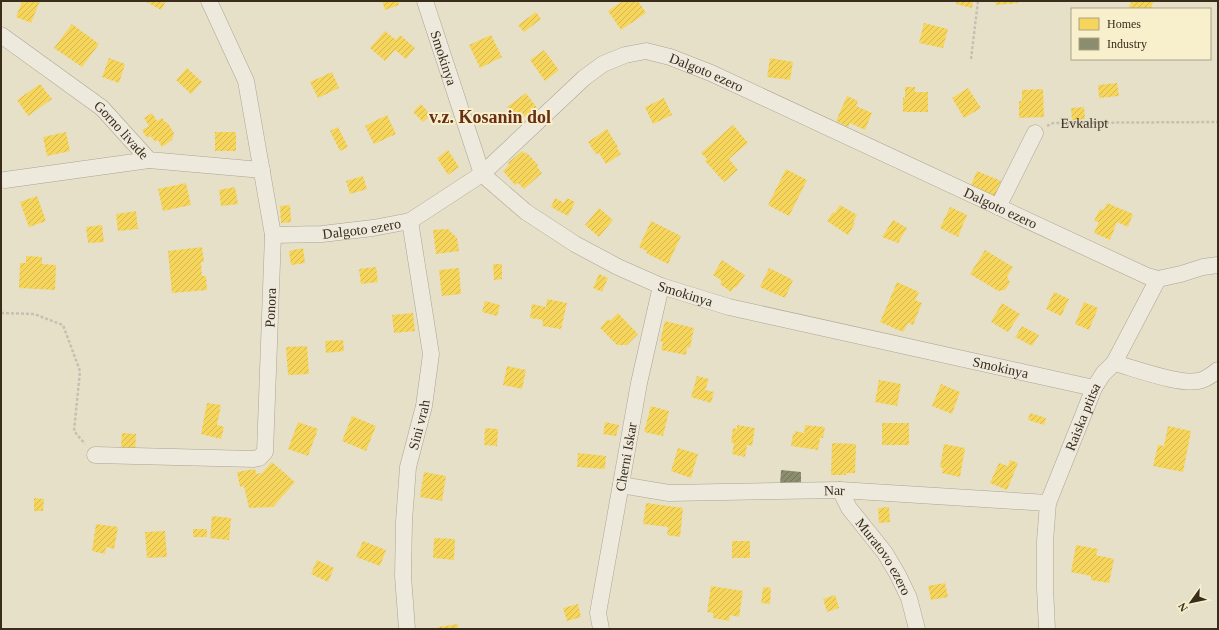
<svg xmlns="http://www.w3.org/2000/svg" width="1219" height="630" font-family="Georgia,serif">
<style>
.homes{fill:url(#homes-hatch)}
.industry{fill:url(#industry-hatch)}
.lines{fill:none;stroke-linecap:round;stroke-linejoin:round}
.minor-casing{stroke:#aaa493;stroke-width:17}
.path{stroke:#c5c0b3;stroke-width:2.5;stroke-dasharray:3 2;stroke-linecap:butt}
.minor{stroke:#ede9dc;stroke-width:16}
.labels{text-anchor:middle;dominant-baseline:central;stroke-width:4;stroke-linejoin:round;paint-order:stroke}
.street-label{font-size:14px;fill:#392c1b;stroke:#f8f0cd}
.district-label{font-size:18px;font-weight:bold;fill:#692f16;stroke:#f8f0cd}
</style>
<defs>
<pattern id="homes-hatch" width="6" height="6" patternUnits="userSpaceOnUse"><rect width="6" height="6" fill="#f6d55c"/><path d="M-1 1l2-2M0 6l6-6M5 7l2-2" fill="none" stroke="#d4b74f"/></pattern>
<pattern id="industry-hatch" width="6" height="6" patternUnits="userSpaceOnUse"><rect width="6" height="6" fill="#8c8c6e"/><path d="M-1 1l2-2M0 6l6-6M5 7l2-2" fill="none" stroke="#73735a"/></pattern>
</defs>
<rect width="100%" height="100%" fill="#e6e0c9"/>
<!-- homes -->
<path class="homes" d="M22 1H40L31 23 16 17Z
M145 1H166L161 10Z
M382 1H398L399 5 385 10Z
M623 1H638L646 13 621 30 608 11Z
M957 1H973L972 8 956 4Z
M995 1H1018V3L996 5Z
M1132 1H1154L1151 7 1155 9H1128Z
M536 12 541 19 524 32 518 25Z
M924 23 948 29 943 48 919 43Z
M72 24 99 44 82 67 54 48Z
M385 31 396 40 400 35 415 48 406 59 395 50 385 61 370 48Z
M491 35 502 57 480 68 469 45Z
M544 50 559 70 545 81 530 60Z
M109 58 125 64 119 83 102 77Z
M770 58 793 62 790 80 767 77Z
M187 68 202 82 191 94 176 80Z
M332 72 339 88 318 98 310 82Z
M1117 83 1119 96 1099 98 1098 85Z
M40 84 52 99 28 116 17 100Z
M905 87H915V92H928V112H903V98H905Z
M968 88 981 108 964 118 952 98Z
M1043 89 1044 117 1019 118V101H1022V90Z
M526 93 537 108 517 122 507 107Z
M847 96 858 101 856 106 872 113 865 130 850 123 848 127 836 121Z
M664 98 672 115 653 124 645 107Z
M421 104 431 115 423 122 413 112Z
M1084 107 1085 119 1072 120 1071 108Z
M152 113 157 121 162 118 166 123 167 122 174 133 172 140 162 147 158 140 155 142 151 136 147 138 142 130 149 126 144 118Z
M387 115 396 134 374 144 365 126Z
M733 125 748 143 729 159 738 170 724 182 705 161 707 159 701 153Z
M338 127 348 147 340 151 330 131Z
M607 129 618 147 617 148 621 154 606 164 599 153 596 154 588 142Z
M66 132 70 151 47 156 43 137Z
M215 132H236V151H215Z
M448 150 459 167 448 175 437 158Z
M522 151 525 154 526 152 538 165 537 167 542 173 524 189 518 183 515 185 503 171 509 165 508 163Z
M786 169 807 180 789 216 768 205Z
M977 171 1001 181 994 197 970 187Z
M363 176 367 189 350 194 346 181Z
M186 183 191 205 163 211 158 189Z
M235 187 238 204 221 206 219 190Z
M37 196 46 221 29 227 20 202Z
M555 198 564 203 567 198 575 202 568 216 551 207Z
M1107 203 1133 214 1128 227 1117 222 1110 240 1094 233 1099 222 1094 221 1100 209 1104 210Z
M290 205 291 222 281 223 280 206Z
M840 205 857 215 853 222 855 223 848 235 827 221 833 212 835 213Z
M950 207 967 215 958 237 940 228Z
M599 208 613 220 599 237 585 225Z
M136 211 138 229 118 231 116 214Z
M893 220 907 228 898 243 882 237Z
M651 221 681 236 668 264 646 253 647 251 639 247Z
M102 225 104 242 88 243 86 227Z
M448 229 457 238 459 251 436 254 433 230Z
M202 247 204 262H201L202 276H206L207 290 172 293 168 251Z
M303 248 305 263 291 265 289 251Z
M985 250 1013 267 1007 277 1010 282 1005 290 998 291 970 274Z
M26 256 42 257V264L56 265 55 290 19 288 20 263H26Z
M722 260 745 275 736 288 734 287 731 292 720 284 722 281 713 275Z
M493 264H502V279L494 280Z
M376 267 378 282 361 284 359 269Z
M459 268 461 294 442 296 439 270Z
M769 268 793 280 785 298 760 287Z
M599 274 608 278 602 292 593 288Z
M897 282 919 292 915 300 922 303 913 325 908 323 903 332 880 322Z
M1054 292 1069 299 1061 316 1046 309Z
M547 299 567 303 561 329 542 326 543 320 530 318 532 304 546 307Z
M485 301 500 305 497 316 482 312Z
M1084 302 1098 308 1089 330 1075 324Z
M1002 303 1020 314 1008 332 991 322Z
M413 313 415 331 394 333 392 315Z
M618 313 638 334 627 345H617L600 328 608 319 610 321Z
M665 321 694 328 690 348 687 347 686 355 661 350 663 342 660 341Z
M1022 326 1039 335 1032 346 1015 337Z
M343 340 344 351 326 353 325 341Z
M307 346 309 374 288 375 286 347Z
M507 366 526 370 522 389 503 385Z
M697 376 709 379 705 390 714 392 711 403 691 397Z
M879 380 901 384 897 406 875 402Z
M941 384 960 392 952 414 932 406Z
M207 403 221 405 217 425 224 427 221 439 201 434Z
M651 406 669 411 663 436 644 432Z
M1030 413 1046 418 1044 425 1028 420Z
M352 416 376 426 366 451 342 441Z
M298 422 318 429 308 456 288 449Z
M605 422 619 425 616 436 603 434Z
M882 423H909V445H882Z
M737 425 755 428 752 446 747 445 745 457 732 454 734 443 731 442 733 428 737 429Z
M805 425 825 427 823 438H820L818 450 791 446 793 434H795V431L804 433Z
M1168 426 1191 431 1183 472 1153 466 1158 445 1164 446Z
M485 428 498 429 497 446 484 445Z
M122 433 136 434 135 450 121 448Z
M832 443 856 444 855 473H846V475H831Z
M944 444 965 448 960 477 942 473 943 468 940 467Z
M678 448 698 454 691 478 671 471Z
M578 453 606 456 605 469 577 467Z
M1010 460 1018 463 1007 490 990 483 999 463 1008 466Z
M272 462 295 482 273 507 249 508 244 486 240 487 237 472 255 469 256 474 262 473Z
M424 472 446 476 442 501 420 497Z
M34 498 44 499 43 511H34Z
M646 503 683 508 680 537 667 535 668 527 643 524Z
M889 507 890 522 879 523 878 508Z
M212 516 231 518 229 540 210 538Z
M96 524 118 527 114 549 106 547 105 554 92 551Z
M193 529H207V537H193Z
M165 531 167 557 147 558 145 532Z
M434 538 455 539 454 560 433 558Z
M363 541 386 550 380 566 356 557Z
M732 541H750V558H732Z
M1076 545 1098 549 1096 555 1114 559 1109 583 1091 580V576L1071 572Z
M317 560 334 568 328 582 311 574Z
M945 583 948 597 931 600 928 586Z
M711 586 743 591 739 617 730 615 729 621 713 618V613L707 612Z
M763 587 771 588 770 604 761 603Z
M835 595 839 608 827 612 823 599Z
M578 604 581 617 567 621 563 608Z
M458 624V629H438V627Z"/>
<!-- industry -->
<path class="industry" d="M781 470 801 472V487L780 485Z"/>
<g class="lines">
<defs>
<g id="minor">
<path id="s2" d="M425 1 482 174 526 212 575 244 618 267 661 286 729 307 1094 388"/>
<path id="s3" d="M1 35 102 108 149 160 262 170"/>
<path d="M5 180 149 160"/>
<path d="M998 207 1035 133"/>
<path id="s4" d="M273 235 322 234 373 228 410 221 482 174 584 78 603 64 625 55 646 51 670 57 711 73 1147 276 1158 279 1181 274 1203 267 1218 265"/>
<path d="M1114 363C1134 368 1183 387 1202 380 1208 378 1213 374 1218 370"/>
<path id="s5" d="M95 455 254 459 259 458 265 452 273 235 246 81 209 1"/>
<path id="s6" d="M621 485 669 493 840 490 1048 503"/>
<path id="s7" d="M840 490 849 508 885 553 898 575 909 598 917 629"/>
<path id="s8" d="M407 629 403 576 404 521 408 467 424 406 431 354 410 221"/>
<path id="s9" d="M601 629 598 613 639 383 661 286"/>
<path id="s10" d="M1047 629 1045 588V541L1048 503 1094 388 1103 374 1114 363 1158 279"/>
</g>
</defs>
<!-- minor casing -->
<use href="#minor" class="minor-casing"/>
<!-- path -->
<g class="path">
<path d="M971 59 978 1"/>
<path id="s1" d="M1047 126 1053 123 1218 122"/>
<path d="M1 313 34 314 63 325 80 371 74 431 85 444"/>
<path d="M1 584H2"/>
</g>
<!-- minor -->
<use href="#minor" class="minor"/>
</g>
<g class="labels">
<!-- street labels -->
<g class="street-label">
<text stroke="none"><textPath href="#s2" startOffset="60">Smokinya</textPath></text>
<text stroke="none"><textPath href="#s4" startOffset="497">Dalgoto ezero</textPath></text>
<text stroke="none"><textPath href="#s1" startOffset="38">Evkalipt</textPath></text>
<text stroke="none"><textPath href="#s3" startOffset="154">Gorno livade</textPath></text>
<text stroke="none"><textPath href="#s4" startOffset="821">Dalgoto ezero</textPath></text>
<text stroke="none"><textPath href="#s4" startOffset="89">Dalgoto ezero</textPath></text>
<text stroke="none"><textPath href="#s2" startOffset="420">Smokinya</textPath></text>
<text stroke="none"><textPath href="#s5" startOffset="317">Ponora</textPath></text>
<text stroke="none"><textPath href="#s2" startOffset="744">Smokinya</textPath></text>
<text stroke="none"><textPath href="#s10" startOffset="219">Raiska ptitsa</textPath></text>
<text stroke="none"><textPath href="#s8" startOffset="206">Sini vrah</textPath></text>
<text stroke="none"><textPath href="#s9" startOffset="175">Cherni Iskar</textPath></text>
<text stroke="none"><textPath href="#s6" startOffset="214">Nar</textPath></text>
<text stroke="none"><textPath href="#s7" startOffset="80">Muratovo ezero</textPath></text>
</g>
<!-- district labels -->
<g class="district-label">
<text x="490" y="117">v.z. Kosanin dol</text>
</g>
</g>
<!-- border -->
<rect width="1219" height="630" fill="none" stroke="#392c1b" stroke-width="4"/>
<!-- legend -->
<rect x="1071" y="8" width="140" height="52" fill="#f8f0cd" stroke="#aca286"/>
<rect x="1079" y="18" width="20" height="12" fill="#f6d55c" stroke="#aca286"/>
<text x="1107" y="28" font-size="12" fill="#392c1b">Homes</text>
<rect x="1079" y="38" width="20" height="12" fill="#8c8c6e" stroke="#aca286"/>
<text x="1107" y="48" font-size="12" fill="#392c1b">Industry</text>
<!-- north arrow -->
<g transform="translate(1191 602) rotate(237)" stroke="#f8f0cd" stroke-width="3" paint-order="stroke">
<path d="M0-3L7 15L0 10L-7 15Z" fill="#392c1b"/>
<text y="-6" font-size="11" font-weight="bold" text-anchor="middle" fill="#392c1b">N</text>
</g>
</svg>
